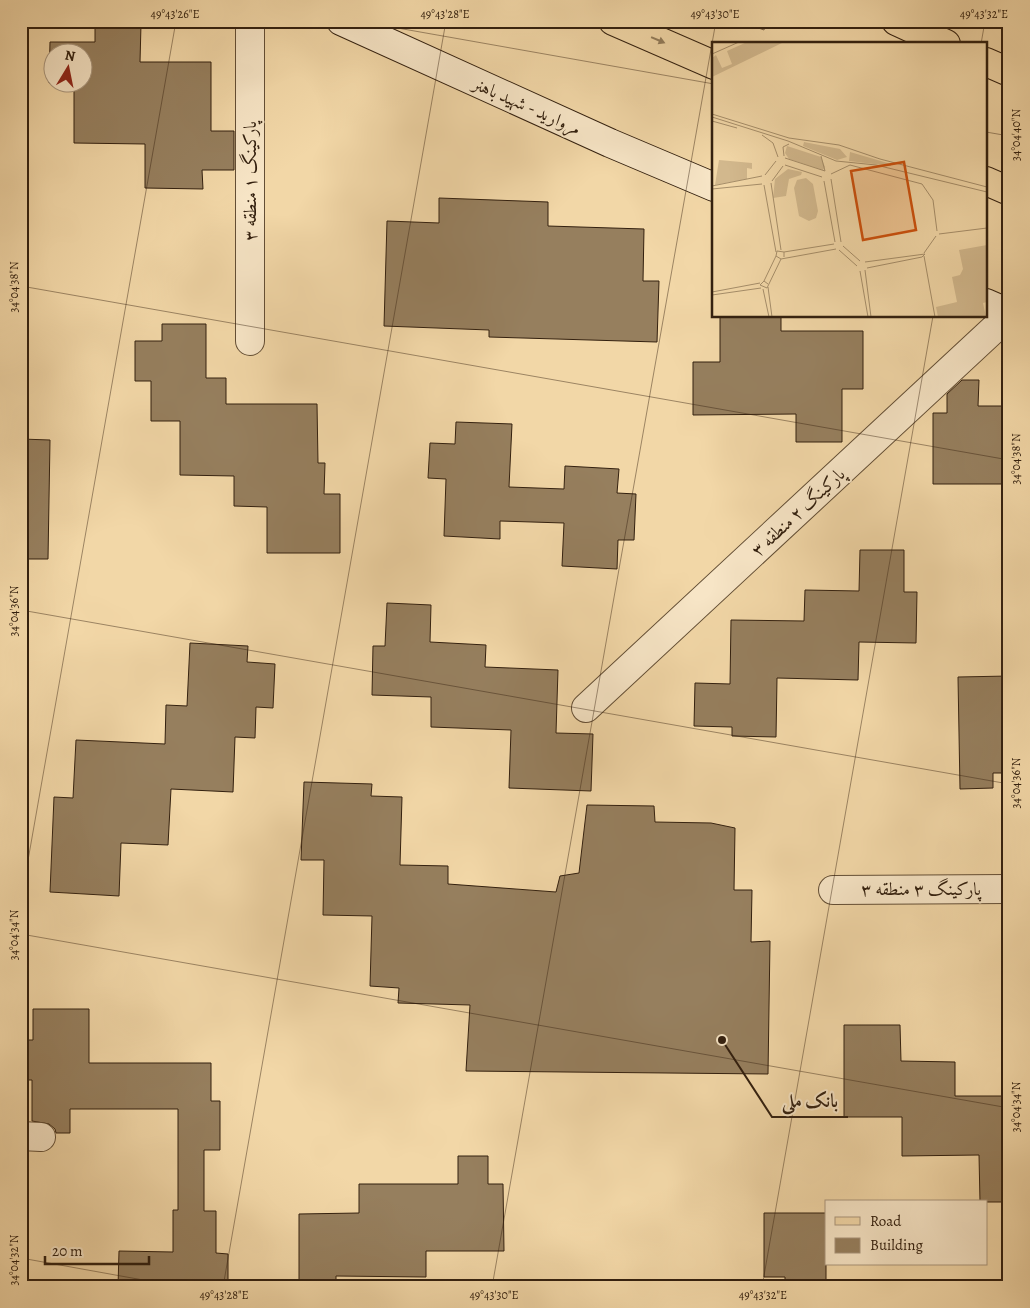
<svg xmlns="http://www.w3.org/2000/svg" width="1030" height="1308" font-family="Alegreya,Amiri,serif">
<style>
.green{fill:#d2b88d;stroke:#826c4e}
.building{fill:#967f5e;stroke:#33200f;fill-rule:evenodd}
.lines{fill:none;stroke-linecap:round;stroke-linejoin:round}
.street-casing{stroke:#634e35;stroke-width:30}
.secondary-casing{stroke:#33200f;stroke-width:30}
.primary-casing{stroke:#33200f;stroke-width:30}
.street{stroke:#f7e5c6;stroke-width:28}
.secondary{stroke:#f7e5c6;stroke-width:28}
.primary{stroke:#f2d7a7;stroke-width:28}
.oneway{fill:#927c5b}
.ticks{fill:none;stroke:#33200f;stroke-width:1;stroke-opacity:0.45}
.labels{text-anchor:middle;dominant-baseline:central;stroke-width:4;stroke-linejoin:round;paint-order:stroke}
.street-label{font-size:18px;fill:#33200f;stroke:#f7e5c6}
.inset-road{fill:none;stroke:#a68e6a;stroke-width:1}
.view{fill:#cd500c;fill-opacity:0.15;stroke:#cd500c;stroke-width:2.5}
.inset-edge{fill:none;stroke:#33200f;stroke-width:2.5}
.leader{fill:none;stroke:#33200f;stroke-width:2}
.callout-dot{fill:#33200f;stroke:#f7e5c6;stroke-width:2}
.callout-label{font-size:19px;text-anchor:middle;font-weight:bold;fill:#33200f;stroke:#f7e5c6;stroke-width:4;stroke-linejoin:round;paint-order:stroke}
.neatline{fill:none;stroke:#33200f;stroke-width:2}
.ticks-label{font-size:12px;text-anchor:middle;fill:#33200f}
</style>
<rect width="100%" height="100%" fill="#f2d7a7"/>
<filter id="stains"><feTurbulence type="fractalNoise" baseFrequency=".004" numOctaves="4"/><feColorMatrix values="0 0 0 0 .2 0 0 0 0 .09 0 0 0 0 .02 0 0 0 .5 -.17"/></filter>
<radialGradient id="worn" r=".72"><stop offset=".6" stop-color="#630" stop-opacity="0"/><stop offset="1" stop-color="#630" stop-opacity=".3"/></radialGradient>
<!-- green -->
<path class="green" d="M739 21H767L764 30Z"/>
<!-- building -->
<path class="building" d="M95 24H141L140 62H211V131H234V170H202L203 189 145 188V144L74 143V83H49L50 42H95ZM52 52H82V82H52Z
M439 198 548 202V226L644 229 643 281H659L657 342 489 337V330L384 326 387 221 439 223Z
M720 316H781V331H863V389H842V442H796V414L693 415V362H720Z
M162 324H206V378H226V404H317L318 463H325L324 494H340V553H267V507L234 506V476L180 475V421H151V381H135V341H162Z
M962 380H979L978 406H1009V484H933V413H947V394Z
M456 422 512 424 509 487 564 489 565 466 619 469 617 493 636 494 634 540H618L617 569 562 566 564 523 500 521V539L444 536 446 479 428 478 430 443 455 444Z
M21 439 50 440 48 559H21Z
M860 550H904V592H917L916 643 859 642 858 680 777 678 776 737 732 736V727L694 726 695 683 730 684 731 620 804 621 805 590 859 591Z
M387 603 431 605 430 642 486 645 485 667 558 670 556 733 593 734 591 791 509 788 511 730 431 727V697L372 695 373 646H385Z
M190 643 248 646 247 662 275 664 273 708 256 707 255 738 235 737 233 792 171 789 168 845 121 843 119 896 50 892 54 797 73 798 76 740 165 744 166 705 187 706Z
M1009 676V773H993V788L960 789 958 677Z
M304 782 372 784 371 796 402 797 400 865 448 866V884L556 892 560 876 579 873 587 805 654 806 655 822 711 823 735 828 734 890H752L751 942 770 941 768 1074 466 1071 470 1005 398 1003 399 988 370 986 372 916 323 915 324 860H301Z
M33 1009H89V1063H211V1101H220V1150H204V1211H216V1253L228 1254V1287H118L119 1251 173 1252V1210H178V1109H70V1133H56L55 1129 49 1124 32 1121V1080H21V1040H33Z
M844 1025H900L901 1061 955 1062V1096H1009V1202H980L979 1155 902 1156V1117H844Z
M458 1156H488V1184H503L504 1251H426V1277L336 1276V1287H299V1214L359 1213V1184H458Z
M764 1213H826V1287H785V1277H764Z"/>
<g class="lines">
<defs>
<path id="street" d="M250 341V21
M586 708 1009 315
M833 890 1009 889
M21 1136 41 1137"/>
<path id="secondary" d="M341 21 610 143 714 187
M986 303 1009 313"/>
<path id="primary" d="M613 21 714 65
M896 21 946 44
M986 62 1009 72
M986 181 1009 191"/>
</defs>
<!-- street casing -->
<use href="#street" class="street-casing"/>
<!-- secondary casing -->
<use href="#secondary" class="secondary-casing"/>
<!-- primary casing -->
<use href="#primary" class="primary-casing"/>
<!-- street -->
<use href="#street" class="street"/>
<!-- secondary -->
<use href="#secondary" class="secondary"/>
<!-- primary -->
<use href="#primary" class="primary"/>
</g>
<!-- one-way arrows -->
<defs><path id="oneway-solid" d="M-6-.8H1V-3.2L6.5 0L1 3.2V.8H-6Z" transform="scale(1.25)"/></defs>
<use class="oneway" href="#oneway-solid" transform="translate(658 40) rotate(23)"/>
<!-- ticks -->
<path class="ticks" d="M358 21 714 84M981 44 985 21M986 132 1009 136M21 286 1009 460M21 610 1009 784M21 900 176 21M21 934 1009 1108M21 1258 182 1287M223 1287 446 21M492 1287 716 21M762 1287 933 316"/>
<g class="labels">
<!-- street labels -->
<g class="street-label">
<text transform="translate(527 106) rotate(24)">مروارید - شهید باهنر</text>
<text transform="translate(250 181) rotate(-90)">پارکینگ ۱ منطقه ۳</text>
<text transform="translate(798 512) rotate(-43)">پارکینگ ۲ منطقه ۳</text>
<text x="921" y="889">پارکینگ ۳ منطقه ۳</text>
</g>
</g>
<!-- overview -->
<g transform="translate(712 42)">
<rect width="275" height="275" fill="#f2d7a7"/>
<path d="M35 0H72L0 35V16L4 13 10 26 20 22 15 9ZM92 100 128 107 135 115 125 118 91 104ZM75 104 109 115 113 125 111 128 77 117 73 111ZM138 110 179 122V124L137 119ZM7 118 40 121V127L35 126V137L3 143ZM76 127 90 130 89 133 77 137 74 154 61 156 63 137ZM94 136 101 142 106 169 104 176 97 179 87 174 82 146 85 138ZM275 203V260L271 261 274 275H226L224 265 245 260 240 235 248 233 251 227 247 208Z" fill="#d2b88d"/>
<path class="inset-road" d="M0 12 27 0M0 72 77 96 127 103 168 117 275 145M0 75 76 99 124 119 164 123 275 150M0 79 25 86M50 93 61 101 66 115M72 114 71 105 77 102M73 116 113 129 109 114M73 123 110 135M119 132 138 123 210 142 221 158 225 189M53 133 64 119M119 137 129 200M60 139 71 124M112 139 123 200M59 141 69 208M52 143 64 210M0 144 50 134M0 147 50 142M227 192 275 186M131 204 148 219M127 208 145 224M72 210 122 202M212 211 224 194M212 214 223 275M72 215V210L65 209 64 214 69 217 124 207M153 220 213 212 210 215 155 226M153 228 159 275M148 229 156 275M52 239 64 214M56 242 52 239 48 243 55 246 69 217M56 245 60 275M51 247 57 275M0 250 48 241M0 253 49 246"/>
<path class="view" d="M192 120 204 188 151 198 139 129Z"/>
<rect width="275" height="275" class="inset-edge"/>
</g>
<!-- callouts -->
<path class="leader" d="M722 1040L772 1117H848"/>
<circle class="callout-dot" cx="722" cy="1040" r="5"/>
<g class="callout-label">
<text x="810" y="1107">بانک ملی</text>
</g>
<!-- margin -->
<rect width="1030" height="1308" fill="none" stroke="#f2d7a7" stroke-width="55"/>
<!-- legend -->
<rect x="825" y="1200" width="162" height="65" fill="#f7e5c6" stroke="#a9967d"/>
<rect x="835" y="1217" width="25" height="8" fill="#f2d7a7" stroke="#a9967d"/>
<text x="870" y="1226" font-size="15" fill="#33200f">Road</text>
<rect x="835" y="1238" width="25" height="15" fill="#967f5e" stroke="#a9967d"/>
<text x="870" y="1250" font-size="15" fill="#33200f">Building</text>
<!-- north arrow -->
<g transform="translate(68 68) rotate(10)"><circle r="24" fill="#f7e5c6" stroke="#a9967d"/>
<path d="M0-4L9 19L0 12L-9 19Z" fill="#8f2418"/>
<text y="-8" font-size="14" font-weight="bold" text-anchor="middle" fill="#33200f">N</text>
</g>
<!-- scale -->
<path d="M45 1256v8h104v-8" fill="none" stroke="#33200f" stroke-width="2.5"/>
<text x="52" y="1256" font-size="15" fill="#33200f" stroke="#f7e5c6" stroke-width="4" paint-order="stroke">20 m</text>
<rect x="28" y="28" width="974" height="1252" class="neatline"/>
<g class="ticks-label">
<text x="175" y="18">49°43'26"E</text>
<text x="445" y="18">49°43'28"E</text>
<text x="715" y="18">49°43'30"E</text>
<text x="984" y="18">49°43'32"E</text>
<text transform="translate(1016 135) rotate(-90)" y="4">34°04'40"N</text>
<text transform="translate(14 287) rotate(-90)" y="4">34°04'38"N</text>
<text transform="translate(1016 459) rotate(-90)" y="4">34°04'38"N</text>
<text transform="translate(14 611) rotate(-90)" y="4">34°04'36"N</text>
<text transform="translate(1016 783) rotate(-90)" y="4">34°04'36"N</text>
<text transform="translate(14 935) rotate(-90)" y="4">34°04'34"N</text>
<text transform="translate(1016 1107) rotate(-90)" y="4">34°04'34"N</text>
<text transform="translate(14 1260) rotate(-90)" y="4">34°04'32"N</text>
<text x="224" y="1299">49°43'28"E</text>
<text x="494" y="1299">49°43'30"E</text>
<text x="763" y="1299">49°43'32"E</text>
</g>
<rect width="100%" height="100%" filter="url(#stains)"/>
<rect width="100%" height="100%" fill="url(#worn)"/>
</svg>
